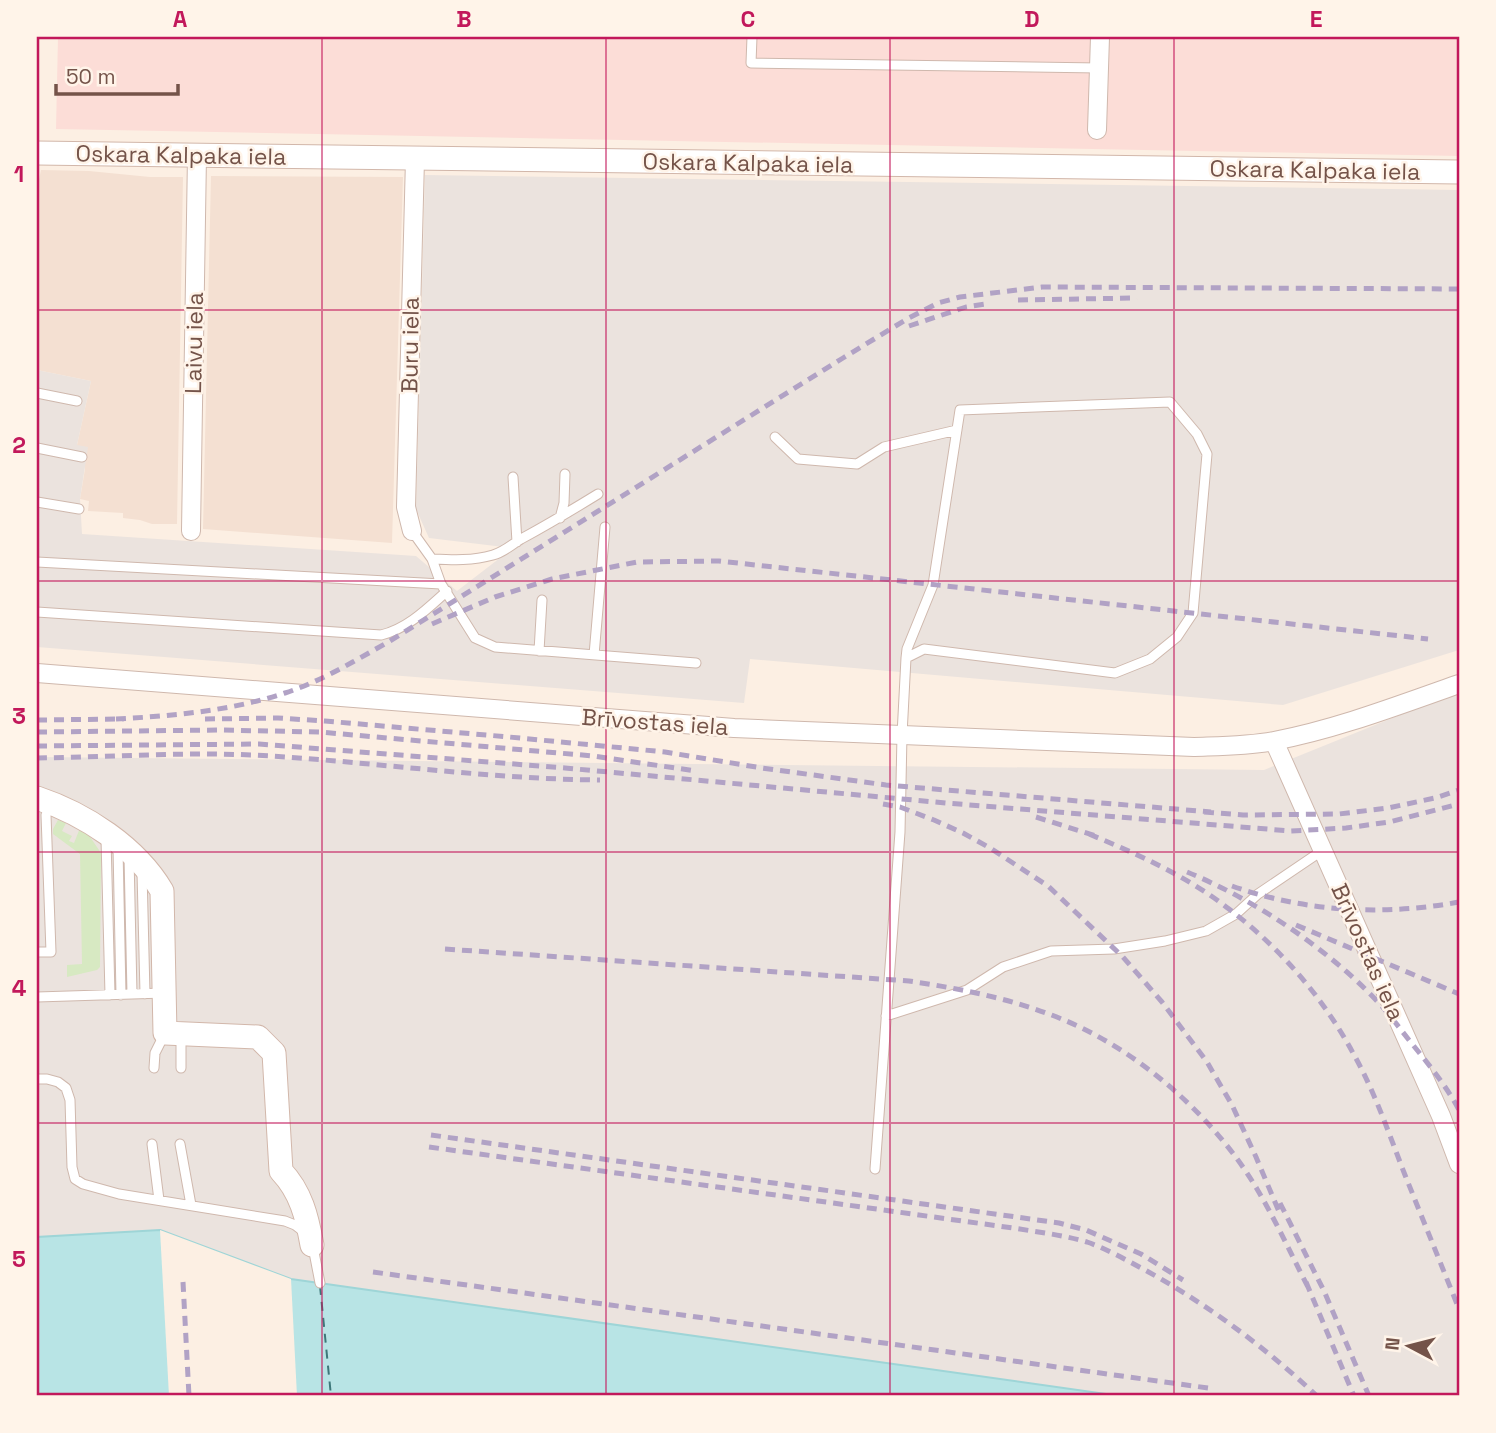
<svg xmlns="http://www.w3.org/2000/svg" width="1496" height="1433" font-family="'Space Grotesk',sans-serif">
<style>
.residential{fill:#f4e0d2}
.commercial{fill:#fcddd7}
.industrial{fill:#ebe3de}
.green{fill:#d7e9c2}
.water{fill:#b8e4e5;stroke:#9ed5d7;stroke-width:2}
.pier{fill:#fcefe3}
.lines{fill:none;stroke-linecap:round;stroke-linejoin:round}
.ferry{stroke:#3d7779;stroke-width:2;stroke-dasharray:9 7;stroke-linecap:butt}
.lane-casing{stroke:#cfb8ad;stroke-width:11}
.street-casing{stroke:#cfb8ad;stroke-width:20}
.secondary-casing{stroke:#d2b7aa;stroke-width:25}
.lane{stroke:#fff;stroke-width:9}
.street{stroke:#fff;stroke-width:18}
.secondary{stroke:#fff;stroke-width:23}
.rail{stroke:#b1a2c5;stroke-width:5;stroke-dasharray:10 7;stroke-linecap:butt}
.grid{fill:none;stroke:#c2185b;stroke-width:2;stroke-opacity:0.55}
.labels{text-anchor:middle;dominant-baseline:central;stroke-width:5;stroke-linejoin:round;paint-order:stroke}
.street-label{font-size:23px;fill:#745349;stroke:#fff4e9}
.neatline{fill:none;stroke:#c2185b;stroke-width:2.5}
.grid-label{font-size:23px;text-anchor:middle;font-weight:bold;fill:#c2185b}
</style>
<rect width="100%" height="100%" fill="#fcefe3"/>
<!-- residential -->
<path class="residential" d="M41 170 89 171 150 177H183L177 524H152L140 520 123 518V513L88 511 89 501 80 499 85 469 77 445 91 381 37 370V189Z
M211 176 403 177 392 543 203 529Z"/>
<!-- commercial -->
<path class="commercial" d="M58 37H1459V156L56 129Z"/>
<!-- industrial -->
<path class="industrial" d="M425 175 1459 190V650L1283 705 750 659 744 703 37 647V370L91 381 77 445 88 447 80 499 82 534 416 556 457 591 513 548 429 538 416 509Z
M1459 691V1396H1120L291 1279 160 1231 37 1237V757L1264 770Z"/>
<!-- green -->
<path class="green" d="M58 820 66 823 62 831 72 836 69 841 74 843 80 828H84L101 853 100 967 97 970 67 977V965L82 964 80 854 53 834V829Z"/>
<!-- water -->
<path class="water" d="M160 1230 291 1279 1120 1396H37V1237Z"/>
<!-- pier -->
<path class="pier" d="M160 1230 291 1279 297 1396H169Z"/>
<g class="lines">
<!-- ferry -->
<path class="ferry" d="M320 1286 331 1396"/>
<defs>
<path id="lane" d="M752 37 751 63 1099 68
M37 393 77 401
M775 437 798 459 857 464 884 447 957 430
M37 448 82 457
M513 477 517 542
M37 502 79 509
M560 518 564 503 565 474
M412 531 432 559 441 584 475 638 495 647 696 663
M432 559C453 560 472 561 493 555 504 552 511 545 521 539 547 525 572 510 598 494
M37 562 441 584
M37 612 381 635C407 629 427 609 447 591
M539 651 542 600
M594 655 605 527
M106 839 110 995
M118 848 121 995
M129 856 132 994
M142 872 145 994
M37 952H51L46 815 50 804
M37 997 164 993
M886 1016 967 990 1003 967 1051 951 1114 949 1165 941 1206 931 1236 914 1258 894 1323 850
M154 1068 155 1053 164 1035
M181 1068V1036
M37 1079H47L58 1082 66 1088 70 1100 72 1167 75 1179 83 1184 119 1194 285 1221 295 1225 304 1232
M152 1144 159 1200
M180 1144 191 1205
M875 1169 900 832 902 735 906 658 907 649 933 585 960 410 1170 402 1197 434 1207 454 1193 613 1177 637 1150 659 1115 673 924 649 906 658
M313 1247 320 1283"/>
<path id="street" d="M1097 130 1100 37
M191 531 197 155
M412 531 406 507 415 159
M37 673 734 728 1194 747C1221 746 1248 746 1274 741 1337 729 1399 705 1459 684
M1274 741 1441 1116 1459 1164"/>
<path id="secondary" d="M37 153 1459 172
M37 798C85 814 136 847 162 891L165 1033 258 1037 274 1053 281 1171C301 1192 307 1217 312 1245"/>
</defs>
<!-- lane casing -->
<use href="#lane" class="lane-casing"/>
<!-- street casing -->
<use href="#street" class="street-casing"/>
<!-- secondary casing -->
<use href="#secondary" class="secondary-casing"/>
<!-- lane -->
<use href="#lane" class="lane"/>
<!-- street -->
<use href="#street" class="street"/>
<!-- secondary -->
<use href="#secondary" class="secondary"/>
<!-- rail -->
<path class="rail" d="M1018 300 1137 298
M909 326 966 307 986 304
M432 624 495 597 552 579 637 562 719 561 1428 639
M116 719C172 716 230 711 285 693 322 681 356 660 390 641L843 358 907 319 938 303 960 297 1042 287 1459 289
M205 719 278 718 325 721 509 737 665 752 762 768 886 785 1211 812
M37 720 124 719
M37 732 219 730 319 732 593 756 696 771
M37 746 259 744 565 768 946 803 1291 831 1346 828 1389 822 1459 804
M37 758C114 757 194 751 271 756 381 763 490 779 600 780
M883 804 900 807 934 820 963 833 990 848 1048 886 1123 957 1162 1002 1207 1062 1232 1105 1256 1157 1280 1214
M1204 812 1243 815 1339 814 1388 808 1435 798 1459 790
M1036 817 1096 836
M1089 834C1137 854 1187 876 1229 909 1280 948 1322 996 1353 1053 1375 1092 1389 1134 1405 1175 1423 1220 1441 1264 1459 1309
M1187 872C1258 901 1336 954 1387 1012 1396 1023 1404 1034 1413 1045 1430 1066 1447 1087 1459 1110
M1232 886C1305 912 1384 916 1459 902
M1296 925 1459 994
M445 949 909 981C962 989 1014 999 1064 1020 1141 1052 1215 1118 1257 1189 1276 1221 1292 1256 1309 1289
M431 1135 1059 1223 1086 1230 1141 1254 1183 1280
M429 1147 1013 1228C1038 1232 1063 1235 1087 1242 1107 1249 1126 1260 1145 1270 1207 1304 1266 1348 1317 1396
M1280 1203 1324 1291 1369 1396
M373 1272 1208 1388
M183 1282 189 1396
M1306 1282 1354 1396"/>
</g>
<!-- grid -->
<path class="grid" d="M322 37V1396M606 37V1396M890 37V1396M1174 37V1396M37 310H1459M37 581H1459M37 852H1459M37 1123H1459"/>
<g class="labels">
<!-- street labels -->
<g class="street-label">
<text transform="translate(181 155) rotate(1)">Oskara Kalpaka iela</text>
<text transform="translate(748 163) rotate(1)">Oskara Kalpaka iela</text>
<text transform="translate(1315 170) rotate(1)">Oskara Kalpaka iela</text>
<text transform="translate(194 343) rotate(-89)">Laivu iela</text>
<text transform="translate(410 345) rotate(-89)">Buru iela</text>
<text transform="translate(655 722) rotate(4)">Brīvostas iela</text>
<text transform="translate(1368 952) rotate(66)">Brīvostas iela</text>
</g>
</g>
<!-- border -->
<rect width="1496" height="1433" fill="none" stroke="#fff4e9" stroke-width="77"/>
<!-- north arrow -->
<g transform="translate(1409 1346) rotate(277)" stroke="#fff4e9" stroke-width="5" paint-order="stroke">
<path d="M0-5L12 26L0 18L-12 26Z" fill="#745349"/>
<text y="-10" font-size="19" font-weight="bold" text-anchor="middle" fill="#745349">N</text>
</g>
<!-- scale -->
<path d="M56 84v10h122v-10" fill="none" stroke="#745349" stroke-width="3.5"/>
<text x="66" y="84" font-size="21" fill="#745349" stroke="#fff4e9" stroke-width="5" paint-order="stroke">50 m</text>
<rect x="38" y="38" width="1420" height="1356" class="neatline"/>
<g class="grid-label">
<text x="180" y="27">A</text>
<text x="464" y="27">B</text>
<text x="748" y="27">C</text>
<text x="1032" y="27">D</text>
<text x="1316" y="27">E</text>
<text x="19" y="182">1</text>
<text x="19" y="453">2</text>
<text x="19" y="724">3</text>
<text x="19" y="996">4</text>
<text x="19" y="1267">5</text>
</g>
</svg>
